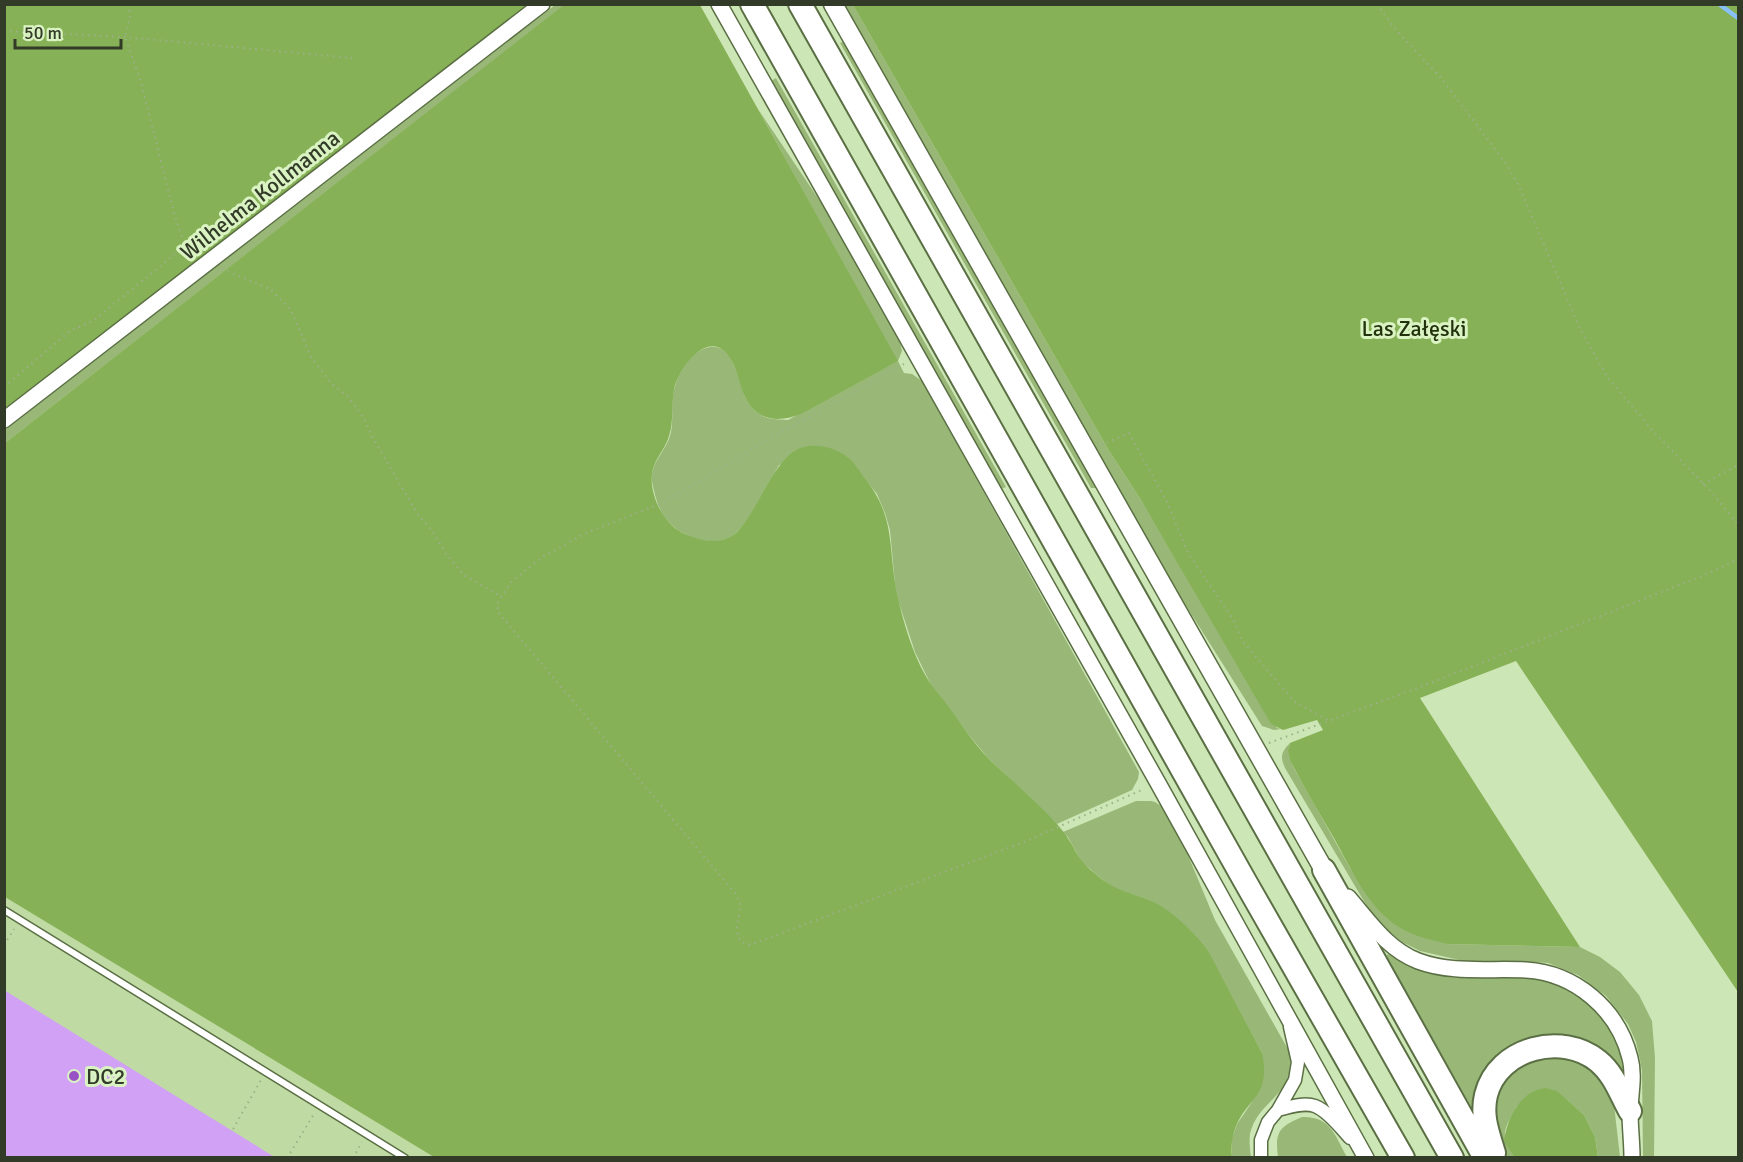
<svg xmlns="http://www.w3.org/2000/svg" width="1743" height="1162" font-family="Signika,sans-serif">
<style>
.built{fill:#bfdba3}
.green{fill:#99b878}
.forest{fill:#87b157}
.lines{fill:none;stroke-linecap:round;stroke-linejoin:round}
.stream{stroke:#88c0fa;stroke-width:4.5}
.building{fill:#d1a1f5}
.service-casing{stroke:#5a6f43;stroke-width:9}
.minor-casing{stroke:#5a6f43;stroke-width:15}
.tertiary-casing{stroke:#5a6f43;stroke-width:18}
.secondary-casing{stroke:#5a6f43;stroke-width:21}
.motorway-casing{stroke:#5a6f43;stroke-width:26}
.path{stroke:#9cb088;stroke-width:2;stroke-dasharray:1.5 4.5;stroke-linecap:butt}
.service{stroke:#fff;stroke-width:6}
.minor{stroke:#fff;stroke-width:12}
.tertiary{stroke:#fff;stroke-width:15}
.secondary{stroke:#fff;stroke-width:18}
.motorway{stroke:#fff;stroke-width:22}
.poi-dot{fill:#9852c6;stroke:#daf3c2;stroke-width:2}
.labels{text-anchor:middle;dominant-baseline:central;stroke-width:6;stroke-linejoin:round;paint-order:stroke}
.street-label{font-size:22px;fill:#323b28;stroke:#daf3c2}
.park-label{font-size:22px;fill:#22320d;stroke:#daf3c2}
.poi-label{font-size:22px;fill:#323b28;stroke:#daf3c2;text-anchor:start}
</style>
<rect width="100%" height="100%" fill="#cde6b5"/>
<!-- built -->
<path class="built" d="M5 896 435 1157H5Z"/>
<!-- green -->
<path class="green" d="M555 5H565L5 443 4 431Z
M842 5H853L1108 449 1141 500 1277 728 1281 729 1274 730 1262 726 1176 590 1112 483Z
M845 41 1078 455 1097 488H1091L840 43Z
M776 78 1006 487 1001 489 771 81Z
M758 109 826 210 900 342 902 351 898 361 904 373 912 374 922 381 1139 772 1138 779 1132 790 1057 824 988 758 963 728 931 685 915 652 899 603 895 584 890 530 885 513 877 494 846 456 779 465C767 487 756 513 738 531 718 552 677 537 663 515 657 505 654 492 652 481 650 464 663 454 669 439 675 423 670 406 674 390 678 373 691 350 710 347 735 344 738 384 746 399 750 407 757 414 765 417 772 420 780 419 788 420L897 361Z
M1290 743C1287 754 1290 760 1295 770L1350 868 1371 900 1388 919 1447 944 1580 947 1600 957 1620 972 1639 995 1652 1021 1655 1058 1654 1157H1643L1642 1071 1640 1060 1636 1042 1628 1024 1606 996 1578 975 1548 963 1533 962H1468L1420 951 1402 942 1391 933 1368 908 1285 768C1280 757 1281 752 1290 743Z
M1136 801H1151L1155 802 1161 806 1169 819 1180 836 1215 920 1289 1051C1297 1097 1258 1098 1250 1134 1249 1141 1250 1150 1251 1157H1232V1138L1237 1124 1252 1102 1262 1053 1206 949 1177 919 1139 897 1115 889 1098 876 1081 861 1068 837 1063 832Z
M1388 954C1407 964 1426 974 1448 977 1469 980 1491 976 1512 977 1572 978 1615 1010 1624 1071L1621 1073 1549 1036 1474 1108H1472L1386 956Z
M1561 1054 1590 1064 1613 1096 1620 1157H1598L1595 1137 1584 1115 1563 1097 1517 1106C1504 1131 1499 1132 1514 1157H1503L1492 1124 1496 1094 1513 1068 1528 1059Z
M1302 1117C1331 1116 1335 1136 1347 1157H1278C1275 1133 1278 1127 1302 1117Z"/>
<!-- forest -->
<path class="forest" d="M565 4 700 5 898 361 801 414C778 423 756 421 745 397 738 383 738 367 727 354 706 329 677 371 674 390 671 406 674 421 669 436 666 447 658 455 654 466 646 486 660 519 678 530 683 534 690 536 696 538 711 543 728 542 739 530 758 509 774 462 796 450 810 442 833 446 846 456 853 460 858 469 863 476 895 515 888 542 896 588 902 619 914 661 933 687 937 692 941 697 945 702 960 722 973 743 990 760 1012 781 1036 801 1057 824 1061 829 1066 834 1069 840 1074 847 1077 856 1083 862 1087 867 1093 872 1098 876 1116 891 1129 892 1151 901 1169 908 1194 932 1206 948 1213 958 1219 972 1225 983 1237 1006 1250 1030 1262 1053 1264 1062 1265 1072 1263 1081 1261 1092 1253 1100 1246 1109 1235 1123 1230 1139 1232 1157H434L5 897V443Z
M5 5H531L5 410Z
M853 5H1738V992L1516 661 1420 698 1580 947 1447 944C1427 939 1405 934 1389 920 1365 900 1350 867 1335 840 1320 814 1304 788 1290 760L1288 751 1290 743 1323 730 1317 720 1283 730 1271 724 1141 500 1108 449Z
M1546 1088 1557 1091 1584 1115 1595 1137 1598 1157H1514L1504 1141C1507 1118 1521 1090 1546 1088Z"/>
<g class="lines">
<!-- stream -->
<path class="stream" d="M1719 4 1738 18"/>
</g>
<!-- building -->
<path class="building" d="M4 990 260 1148 276 1158H4Z"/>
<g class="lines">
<defs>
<path id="service" d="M4 910 405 1158"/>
<path id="minor" d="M1278 1110C1289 1107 1304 1102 1315 1106 1328 1111 1341 1128 1350 1138
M1261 1158V1140L1268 1122 1278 1110 1295 1080 1298 1062 1290 1027"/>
<path id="tertiary" d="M719 4 1158 783 1366 1158
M4 420 542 4
M1348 897C1369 921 1387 949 1418 961 1453 974 1489 968 1526 970 1575 973 1618 1009 1630 1058 1635 1076 1630 1094 1630 1112 1630 1127 1632 1142 1632 1158"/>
<path id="secondary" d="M833 4 1324 870"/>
<path id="motorway" d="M752 4 1246 883 1403 1158
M800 4 1452 1158
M1324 870 1485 1158
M1494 1153C1488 1133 1481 1116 1486 1095 1498 1047 1563 1032 1598 1061 1614 1074 1620 1093 1630 1111"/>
</defs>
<!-- service casing -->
<use href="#service" class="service-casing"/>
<!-- minor casing -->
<use href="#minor" class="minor-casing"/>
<!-- tertiary casing -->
<use href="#tertiary" class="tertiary-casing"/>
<!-- secondary casing -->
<use href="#secondary" class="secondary-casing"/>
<!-- motorway casing -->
<use href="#motorway" class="motorway-casing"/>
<!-- path -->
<path class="path" d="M129 4 130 18 125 37 141 82 174 213 181 234 192 257
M1377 4 1396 30 1441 78 1505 162 1518 184 1581 331 1608 378 1652 430 1715 496 1738 525
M4 31 125 37 352 58
M222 269 270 289 291 310 311 357 330 382 349 398 363 417 374 440 417 513 433 532 446 554 464 575 502 597
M904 364 762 443 665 502 588 532 544 556 512 581 498 602 497 611 735 893C745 909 739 910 737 926 736 931 739 936 740 941L750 945 1024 842 1144 789
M4 387 70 331 93 321 186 245
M1101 445 1129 433 1167 502 1188 553 1233 619 1243 642 1295 702 1330 721
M1703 484 1738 465
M1269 743 1420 687 1702 576 1738 559
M4 945 14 929
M233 1129 261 1080
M287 1158 314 1114
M353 1158 362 1142"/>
<!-- service -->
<use href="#service" class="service"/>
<!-- minor -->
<use href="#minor" class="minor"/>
<!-- tertiary -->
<use href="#tertiary" class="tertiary"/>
<!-- secondary -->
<use href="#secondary" class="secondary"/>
<!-- motorway -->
<use href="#motorway" class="motorway"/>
</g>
<!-- markers -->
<circle class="poi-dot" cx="74" cy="1076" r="6"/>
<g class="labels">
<!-- street labels -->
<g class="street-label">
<text transform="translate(260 195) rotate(-38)">Wilhelma Kollmanna</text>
</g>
<!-- park labels -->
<g class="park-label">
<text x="1414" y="328">Las Załęski</text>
</g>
<!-- poi labels -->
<g class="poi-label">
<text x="86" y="1076">DC2</text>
</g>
</g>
<!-- border -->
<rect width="1743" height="1162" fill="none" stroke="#323b28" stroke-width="12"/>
<!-- scale -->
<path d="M15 39v9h106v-9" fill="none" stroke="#323b28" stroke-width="3"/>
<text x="24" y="39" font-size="18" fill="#323b28" stroke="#daf3c2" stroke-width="4.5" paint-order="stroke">50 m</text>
</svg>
